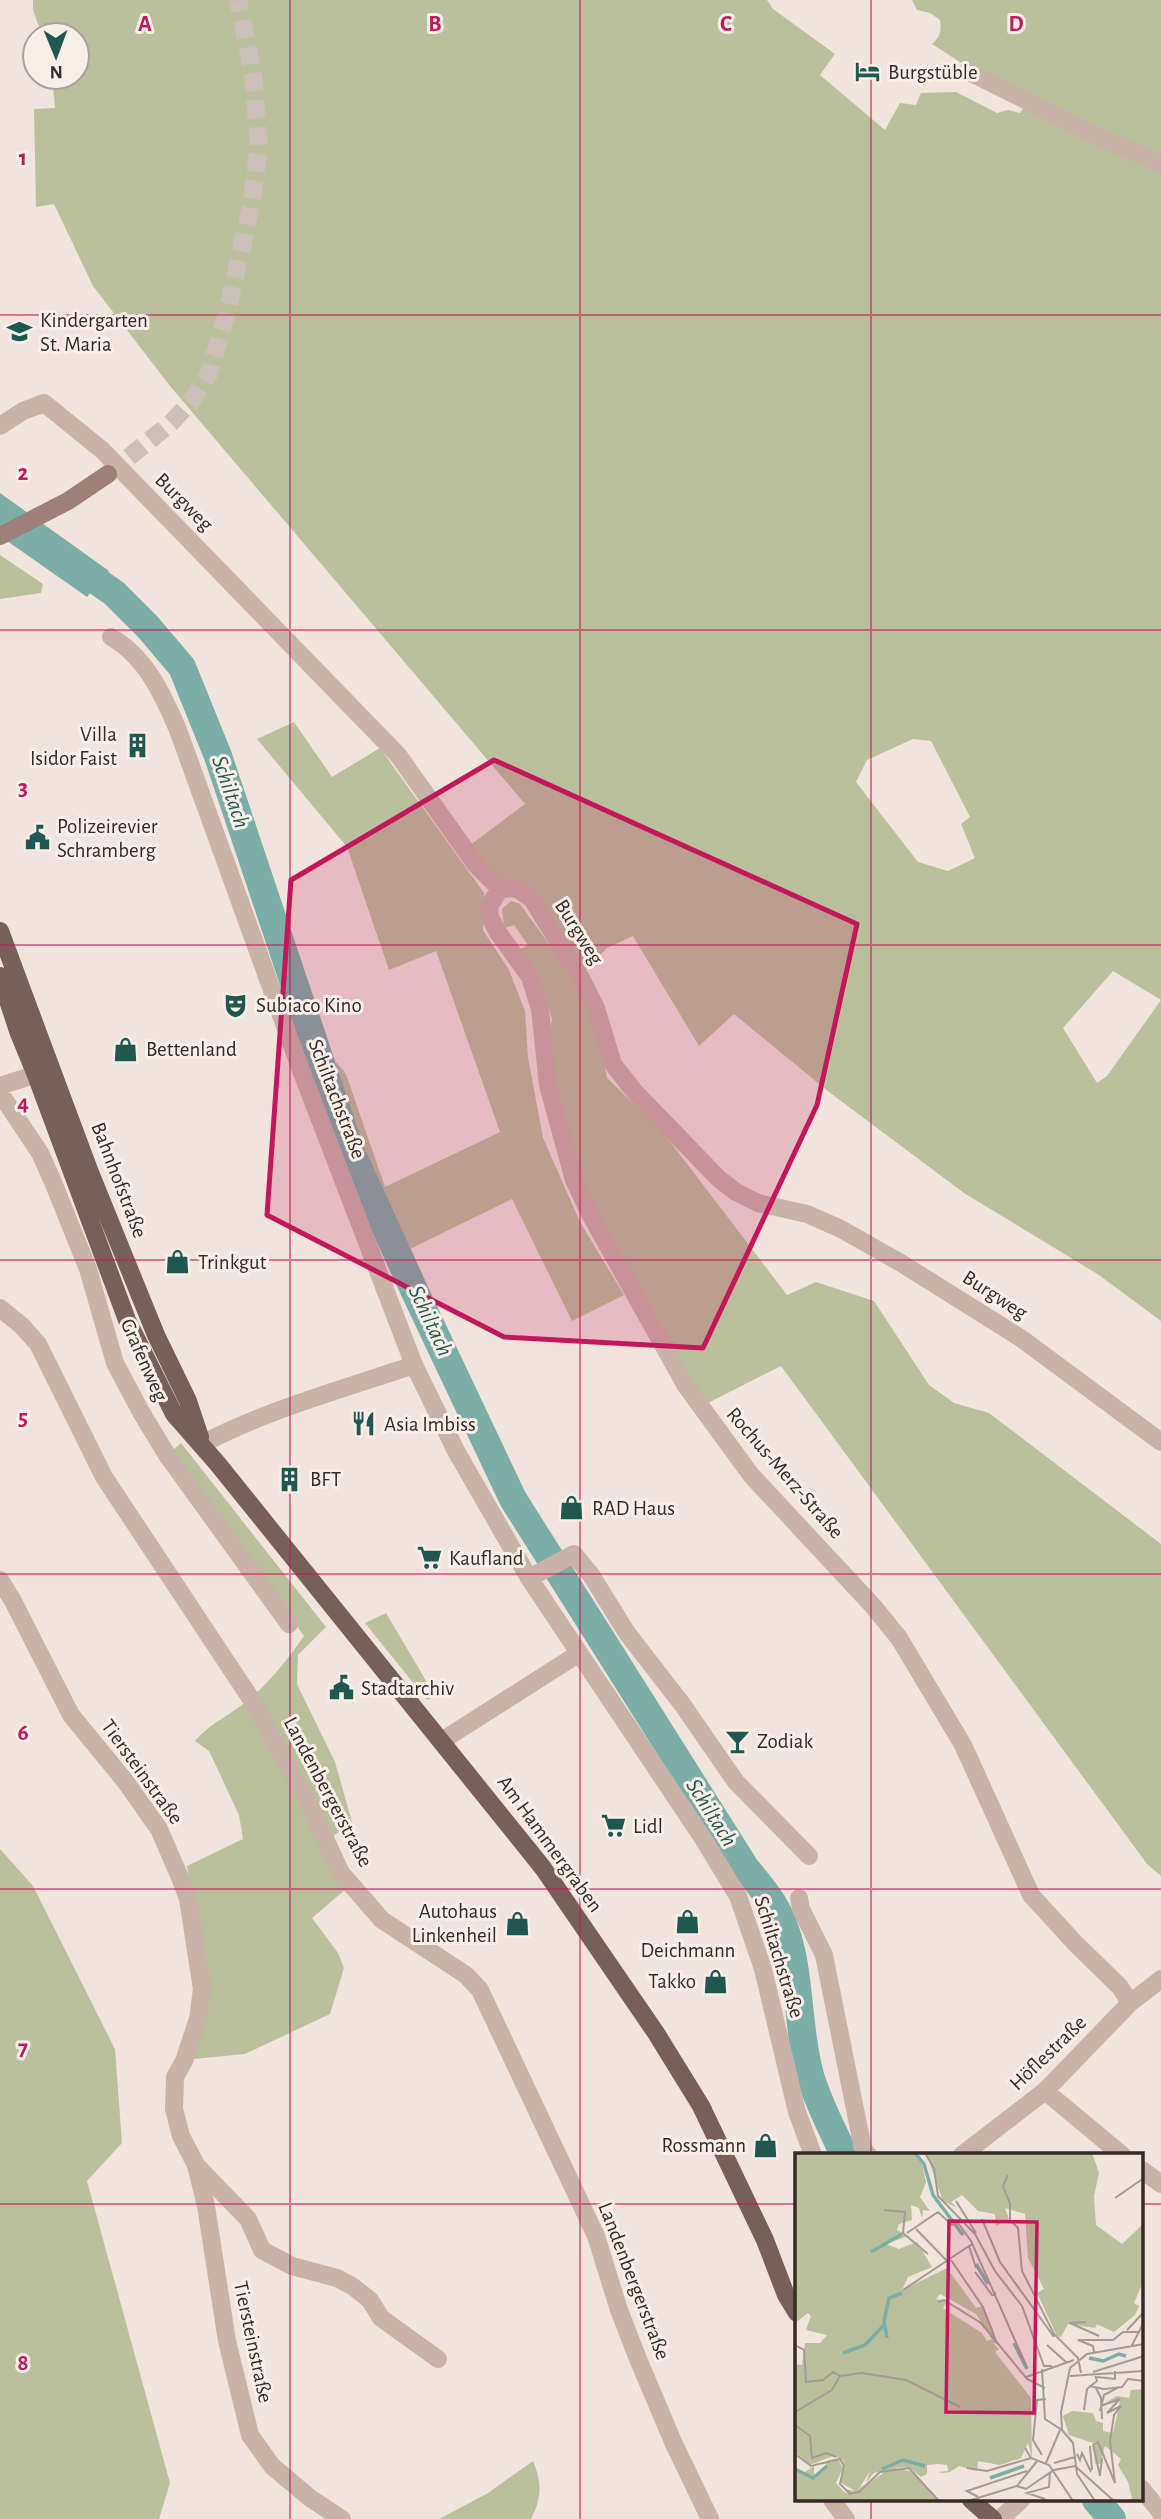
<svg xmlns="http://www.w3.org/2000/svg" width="1161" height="2519" font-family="'Alegreya Sans',sans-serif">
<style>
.green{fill:#bac09c;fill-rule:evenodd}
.water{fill:#7caea8}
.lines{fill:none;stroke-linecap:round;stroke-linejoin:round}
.river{stroke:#7caea8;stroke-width:28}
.secondary-tunnel{stroke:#ccbfb8;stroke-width:18;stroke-dasharray:18 9;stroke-linecap:butt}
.minor{stroke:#c9b2a8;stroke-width:18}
.secondary{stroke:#9d8079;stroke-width:18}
.primary{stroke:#785f5a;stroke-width:18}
.marked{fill:#c2185b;fill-opacity:0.2;stroke:#c2185b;stroke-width:5;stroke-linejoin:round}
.grid{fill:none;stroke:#c2185b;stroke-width:2;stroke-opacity:0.55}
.labels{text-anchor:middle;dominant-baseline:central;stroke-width:6;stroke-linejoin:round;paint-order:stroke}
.poi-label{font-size:21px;fill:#362a28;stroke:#f9efe8;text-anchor:start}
.street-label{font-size:21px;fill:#362a28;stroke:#f9efe8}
.water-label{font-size:23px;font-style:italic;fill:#1f5751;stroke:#f9efe8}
.inset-river{fill:none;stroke:#7caea8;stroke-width:3.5}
.inset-road{fill:none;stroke:#a69a94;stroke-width:2}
.view{fill:#c2185b;fill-opacity:0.15;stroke:#c2185b;stroke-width:3.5}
.inset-edge{fill:none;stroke:#362a28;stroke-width:3.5}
.grid-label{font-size:23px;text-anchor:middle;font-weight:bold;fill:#c2185b;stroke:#f9efe8;stroke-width:6;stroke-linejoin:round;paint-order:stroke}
</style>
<rect width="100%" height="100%" fill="#f1e4dc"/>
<!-- green -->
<path class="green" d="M33 0H767L773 9 835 54 820 75 885 130 900 103 916 105 921 93 956 92 997 113 1008 110 1020 113 1031 97 966 66 932 44C940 37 942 31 940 20L930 13 917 10 912 0H1161V1321L1099 1275 964 1193 829 1092 734 1014 699 1046 633 936 607 948 586 969 576 959 545 904 497 880 469 846 525 804 170 386 93 286 54 204 36 207 34 109 55 108 52 77H77V35H42L33 10ZM913 739 931 741 970 817 961 824 975 858 948 871 918 862 856 782 867 760ZM1113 971 1161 1000 1107 1076 1097 1083 1063 1028Z
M0 555 43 584 41 593 0 599Z
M294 722 332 777 380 748 484 893 483 930 509 970 525 1011 528 1057 543 1138 580 1222 624 1295 572 1321 512 1199 402 1253 356 1145 329 1065 337 1063 346 1074 385 1187 500 1132 436 951 389 970 347 847 257 739Z
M511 901 520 904 575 980 597 1022 607 1078 662 1131 787 1295 816 1282 874 1301 929 1385 954 1403 989 1413 1161 1544V1876L1147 1864 781 1366 702 1406 594 1215 568 1147 548 1045 552 1019 547 1002 517 951 528 945 514 925 504 928 502 909Z
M181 1443 326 1627 298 1655 297 1684 335 1762 352 1822 324 1843 346 1889 312 1918 338 1953 344 1968 330 2014 245 2054 194 2059 204 2015 206 1978 187 1866 243 1839 239 1815 209 1751 195 1741C212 1721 237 1712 255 1694 274 1677 290 1656 304 1636L171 1452Z
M386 1613 435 1696 427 1700 365 1623Z
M0 1849 33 1886 115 2049 122 2143 87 2181 170 2483 159 2519H0Z
M533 2461C542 2483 542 2497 531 2519H439L488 2493Z"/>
<!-- water -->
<path class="water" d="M0 493 109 571 87 597 0 536Z"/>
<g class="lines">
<!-- river -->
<path class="river" d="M69 562 114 593 148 627 182 667 218 756 350 1150 415 1292 513 1499 745 1867C754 1878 764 1890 772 1902 804 1953 794 2019 810 2075 818 2103 832 2128 844 2155
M1096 2500 1112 2519"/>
<!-- secondary-tunnel -->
<path class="secondary-tunnel" d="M108 474 171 423 192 400 209 374 226 316 251 207 259 146 253 73 238 0"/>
<!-- minor -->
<path class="minor" d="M967 71 1102 138 1161 164
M0 426 23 411 44 403 102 450 398 755 476 865 500 889
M111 637C146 657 163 695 178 730L299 1065 414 1365 456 1451 529 1578 704 1840 738 1896 763 1969 797 2112 813 2155
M500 889 489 906 490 917 497 931 530 977 540 1009 548 1085 574 1180 589 1212 686 1386 751 1475 873 1606 899 1638 963 1745 1031 1895 1075 1943 1120 1987 1130 2003
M500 889 516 888 532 899 582 980 596 1008 613 1064 634 1091 719 1179 736 1192 758 1203 807 1214 841 1229 901 1263 1022 1339 1161 1442
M0 1086 50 1070
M0 1093 40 1153 53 1182 88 1269 115 1363 141 1412 167 1455 289 1624
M0 1308 22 1326 38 1344 104 1477 253 1702 310 1806 341 1873 382 1920 466 1975 480 1990 596 2236 619 2310 638 2359 674 2444 710 2519
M202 1444C269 1409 343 1389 414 1365
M529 1578 574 1554 591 1575 627 1633 682 1704 736 1782 809 1856
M0 1580 13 1601 71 1715 125 1781 159 1829 181 1880 188 1899 202 1989 198 2019 184 2061 175 2077 174 2109 181 2136 196 2165 206 2206 227 2341 250 2435 272 2466 310 2498 342 2519
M443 1740 578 1654
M799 1898 801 1909 824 1955 863 2149 868 2155
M1045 2091 1122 2155
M962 2155 1045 2091 1130 2003 1161 1979
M196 2165 248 2219 262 2250 292 2266 337 2278 352 2286 370 2300 381 2318 438 2359
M1142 2170 1161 2184
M1142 2489 1161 2513
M832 2500 846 2519
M1000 2519 1021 2500"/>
<!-- secondary -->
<path class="secondary" d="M0 536 68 501 108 474"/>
<!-- primary -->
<path class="primary" d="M0 931 89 1170 156 1335 188 1401 200 1437
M0 976 18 1031 36 1075 127 1320 174 1414 217 1463 543 1868 656 2033 701 2106 765 2240 786 2295 797 2313
M971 2500 993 2519"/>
</g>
<!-- marked area -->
<path class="marked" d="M494 760 857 924 817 1105 703 1348 504 1337 267 1215 291 880Z"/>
<!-- grid -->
<path class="grid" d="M290 0V2519M580 0V2519M871 0V2155M0 315H1161M0 630H1161M0 945H1161M0 1260H1161M0 1574H1161M0 1889H1161M0 2204H797M1142 2204H1161M871 2500V2519"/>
<!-- icons -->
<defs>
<symbol id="hotel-bare" viewBox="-9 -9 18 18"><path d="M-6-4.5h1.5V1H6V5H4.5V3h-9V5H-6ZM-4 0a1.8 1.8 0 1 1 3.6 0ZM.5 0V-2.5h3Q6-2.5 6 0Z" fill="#1f5751" stroke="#f9efe8" stroke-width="2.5" paint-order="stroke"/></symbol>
<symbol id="school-bare" viewBox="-9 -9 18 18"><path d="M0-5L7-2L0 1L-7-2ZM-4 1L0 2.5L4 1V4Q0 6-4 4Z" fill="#1f5751" stroke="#f9efe8" stroke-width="2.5" paint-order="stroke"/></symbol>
<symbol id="building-bare" viewBox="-9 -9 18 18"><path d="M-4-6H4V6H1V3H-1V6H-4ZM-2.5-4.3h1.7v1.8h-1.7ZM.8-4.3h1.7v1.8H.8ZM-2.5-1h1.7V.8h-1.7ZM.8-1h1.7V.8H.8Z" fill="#1f5751" stroke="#f9efe8" stroke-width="2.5" paint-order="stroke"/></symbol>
<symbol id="civic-bare" viewBox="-9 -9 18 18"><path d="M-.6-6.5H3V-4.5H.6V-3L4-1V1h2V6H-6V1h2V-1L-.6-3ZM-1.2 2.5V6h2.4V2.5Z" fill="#1f5751" stroke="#f9efe8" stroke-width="2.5" paint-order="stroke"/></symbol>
<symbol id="theatre-bare" viewBox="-9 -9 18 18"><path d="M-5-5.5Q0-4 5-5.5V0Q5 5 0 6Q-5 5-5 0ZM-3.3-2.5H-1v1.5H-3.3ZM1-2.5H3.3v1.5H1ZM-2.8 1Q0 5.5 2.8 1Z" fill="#1f5751" stroke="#f9efe8" stroke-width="2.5" paint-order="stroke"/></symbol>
<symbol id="shop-bare" viewBox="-9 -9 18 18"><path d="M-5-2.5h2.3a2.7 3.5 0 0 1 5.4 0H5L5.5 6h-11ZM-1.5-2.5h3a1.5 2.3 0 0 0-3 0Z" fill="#1f5751" stroke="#f9efe8" stroke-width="2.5" paint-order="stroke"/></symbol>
<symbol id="restaurant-bare" viewBox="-9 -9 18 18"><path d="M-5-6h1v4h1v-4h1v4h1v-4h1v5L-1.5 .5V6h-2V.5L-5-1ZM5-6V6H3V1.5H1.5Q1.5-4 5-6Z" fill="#1f5751" stroke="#f9efe8" stroke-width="2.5" paint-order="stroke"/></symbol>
<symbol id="supermarket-bare" viewBox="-9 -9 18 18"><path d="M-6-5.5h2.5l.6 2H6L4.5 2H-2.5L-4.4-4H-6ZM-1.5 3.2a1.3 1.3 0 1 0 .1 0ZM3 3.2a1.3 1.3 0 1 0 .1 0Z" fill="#1f5751" stroke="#f9efe8" stroke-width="2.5" paint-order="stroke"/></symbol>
<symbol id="bar-bare" viewBox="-9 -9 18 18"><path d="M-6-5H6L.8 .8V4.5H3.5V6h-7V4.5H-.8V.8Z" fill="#1f5751" stroke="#f9efe8" stroke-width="2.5" paint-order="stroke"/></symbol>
</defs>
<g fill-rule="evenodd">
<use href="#hotel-bare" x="850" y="54" width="35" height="35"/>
<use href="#school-bare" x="2" y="314" width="35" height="35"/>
<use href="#building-bare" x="120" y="728" width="35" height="35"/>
<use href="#civic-bare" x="20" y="820" width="35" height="35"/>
<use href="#theatre-bare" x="218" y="988" width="35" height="35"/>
<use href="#shop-bare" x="108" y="1032" width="35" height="35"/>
<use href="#shop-bare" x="160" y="1244" width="35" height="35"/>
<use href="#restaurant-bare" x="346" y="1406" width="35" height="35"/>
<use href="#building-bare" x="272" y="1462" width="35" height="35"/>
<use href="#shop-bare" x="554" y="1490" width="35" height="35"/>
<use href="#supermarket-bare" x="412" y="1540" width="35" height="35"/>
<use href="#civic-bare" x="324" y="1670" width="35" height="35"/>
<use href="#bar-bare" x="720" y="1724" width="35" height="35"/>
<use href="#supermarket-bare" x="596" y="1808" width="35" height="35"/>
<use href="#shop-bare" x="670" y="1904" width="35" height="35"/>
<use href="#shop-bare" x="500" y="1906" width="35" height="35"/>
<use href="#shop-bare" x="698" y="1964" width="35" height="35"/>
<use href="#shop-bare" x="748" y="2128" width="35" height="35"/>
</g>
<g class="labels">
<!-- poi labels -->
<g class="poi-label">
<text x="888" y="72">Burgstüble</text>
<text x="40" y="320">Kindergarten<tspan x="40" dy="24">St. Maria</tspan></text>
<text x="117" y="734" text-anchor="end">Villa<tspan x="117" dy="24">Isidor Faist</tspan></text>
<text x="57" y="826">Polizeirevier<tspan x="57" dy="24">Schramberg</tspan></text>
<text x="256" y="1005">Subiaco Kino</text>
<text x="146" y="1049">Bettenland</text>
<text x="198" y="1262">Trinkgut</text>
<text x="384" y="1424">Asia Imbiss</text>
<text x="310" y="1479">BFT</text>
<text x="592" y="1508">RAD Haus</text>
<text x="449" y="1558">Kaufland</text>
<text x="361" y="1688">Stadtarchiv</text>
<text x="757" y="1741">Zodiak</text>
<text x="633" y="1826">Lidl</text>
<text x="497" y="1911" text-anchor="end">Autohaus<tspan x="497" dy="24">Linkenheil</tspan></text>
<text x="688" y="1950" text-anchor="middle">Deichmann</text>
<text x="696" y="1981" text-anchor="end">Takko</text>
<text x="746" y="2145" text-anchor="end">Rossmann</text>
</g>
<!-- street labels -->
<g class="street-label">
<text transform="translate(184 502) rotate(45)">Burgweg</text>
<text transform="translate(579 932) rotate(58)">Burgweg</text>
<text transform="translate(337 1099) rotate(69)">Schiltachstraße</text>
<text transform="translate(119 1180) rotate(69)">Bahnhofstraße</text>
<text transform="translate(995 1295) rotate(33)">Burgweg</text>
<text transform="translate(144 1360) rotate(66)">Grafenweg</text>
<text transform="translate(785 1473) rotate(49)">Rochus-Merz-Straße</text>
<text transform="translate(142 1772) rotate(54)">Tiersteinstraße</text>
<text transform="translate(328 1792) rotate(62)">Landenbergerstraße</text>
<text transform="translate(550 1844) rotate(54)">Am Hammergraben</text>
<text transform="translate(779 1957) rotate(73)">Schiltachstraße</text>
<text transform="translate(1048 2053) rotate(-44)">Höflestraße</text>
<text transform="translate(634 2281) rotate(69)">Landenbergerstraße</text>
<text transform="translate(253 2342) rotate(78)">Tiersteinstraße</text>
</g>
<!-- water labels -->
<g class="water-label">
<text transform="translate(230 792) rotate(71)">Schiltach</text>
<text transform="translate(430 1321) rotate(65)">Schiltach</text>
<text transform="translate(711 1813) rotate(58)">Schiltach</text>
</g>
</g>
<!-- overview -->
<g transform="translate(795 2153)">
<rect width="348" height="348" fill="#f1e4dc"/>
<path d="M0 0H118L127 11 131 29 125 44 135 58 128 57 127 65 124 55 116 52 117 67 104 71 102 77 113 83 91 91 104 96 122 89 137 114 113 124 107 137 152 115 181 155 187 153 198 176 202 191 198 190 204 196 200 199 236 245 237 304 233 290 226 305 205 312 183 308 182 318 164 313 155 319 147 320 143 319 153 318 152 312 143 311 132 312V321L126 324 114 314 99 315 119 319 143 348H0V316L7 321 19 313V324L28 319 33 307 43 306 48 315 41 330 49 339 59 342 92 317 79 320 71 330 75 318 64 336 70 331 67 335 63 339 60 340H54L49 336 60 338 45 329 50 314 48 307 38 303 15 312 0 299V211L7 212 10 190H25L32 182 11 177 16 163 13 160 0 170ZM145 141 181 161 197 186 192 188 187 180 148 155 152 149 141 146ZM131 0H297L304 20 299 43 301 72 327 91 348 71V129L339 150 344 153 340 162 319 179 302 171 300 175 273 171 266 184 262 183 242 140 249 136 233 105 230 61 210 55 214 66 201 73 200 61 183 58 167 42 156 49 162 55 148 48ZM348 236V348H334L337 345 333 329 323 312 326 306 310 293 305 311H300L298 290 274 282 268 263 277 258 298 260 301 268 308 270V278L318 280 325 248 307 252 322 243 334 245 336 237Z" fill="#bac09c" fill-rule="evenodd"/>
<path class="inset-river" d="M120 0 129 11 138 42 168 82M76 99 107 81M181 111 193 131M92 185 89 168 94 145 107 140M219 190 232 216M48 200 70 192 89 172M294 205 308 208 324 201 331 203M0 316 18 325 32 313M87 316 108 307 130 313M195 325 229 313"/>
<path class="inset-road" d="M130 0 139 15 143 43 180 81 200 118 227 153 249 213H257M213 22 208 33 215 51V67L223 75 227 118 259 181 283 205 286 220M320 45 349 25M161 48 181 80M89 57 110 59 108 80 133 101M187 66 205 109 259 184M163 70 176 88 231 212M121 76 153 109M112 80 143 59 157 72 165 69M174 93 181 115M156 107 188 154 201 188M180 119 197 142 201 140M108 137 177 91M143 149 149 147 186 170 232 226 250 235M291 169 275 170 304 183M332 177 349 159M0 192 9 197 11 229 28 227 38 219 45 223M252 192 272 210M336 194 349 169M299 199 298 193 283 187H318L328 179H344M247 216 250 266 267 277M298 219 349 203M45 223 67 220 111 227 165 254M275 223 349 218M231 224 279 207M302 224 320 226V218M294 233 309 236 327 234 333 226 349 228M301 235 306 245 307 266M289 257 292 236 302 228 300 221M305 258 309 242 324 234M0 259 37 237 45 223M0 272 15 283 17 305 31 300 41 304M298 291 305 323 307 305M298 292 303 289 320 330 315 288 319 262 326 253 312 260 325 246 306 253M295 293 297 317M230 295 236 305 254 312 278 348M0 301 16 313 45 306 49 313 45 331 55 341 64 339 85 319 114 315 144 348M282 301 285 307 287 300 296 319M247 302 238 287 242 247 251 246M251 310 265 277M259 310 280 304M280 313 319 348M172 315 192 318 236 305M222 333 231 336 259 317 280 313M183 344 172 338 232 318M250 346 232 340 254 334 255 319M173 348 222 333 243 307M300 348 282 321 278 290 267 277 266 259 275 215 292 201 349 191"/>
<path class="view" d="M154 68 242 69 239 260 151 259Z"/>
<rect width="348" height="348" class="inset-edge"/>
</g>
<g class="grid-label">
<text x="145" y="31">A</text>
<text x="435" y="31">B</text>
<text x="726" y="31">C</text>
<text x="1016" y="31">D</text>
<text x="23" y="165">1</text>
<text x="23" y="480">2</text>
<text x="23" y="795">3</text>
<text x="23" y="1110">4</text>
<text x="23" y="1425">5</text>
<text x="23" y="1740">6</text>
<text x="23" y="2055">7</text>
<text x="23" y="2370">8</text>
</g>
<!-- north arrow -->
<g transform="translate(56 56) rotate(179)"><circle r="33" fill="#f9efe8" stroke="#aba09b" stroke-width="2"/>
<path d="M0-5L12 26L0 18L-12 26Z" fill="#1f5751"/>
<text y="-10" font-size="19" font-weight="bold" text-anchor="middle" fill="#362a28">N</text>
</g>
</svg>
